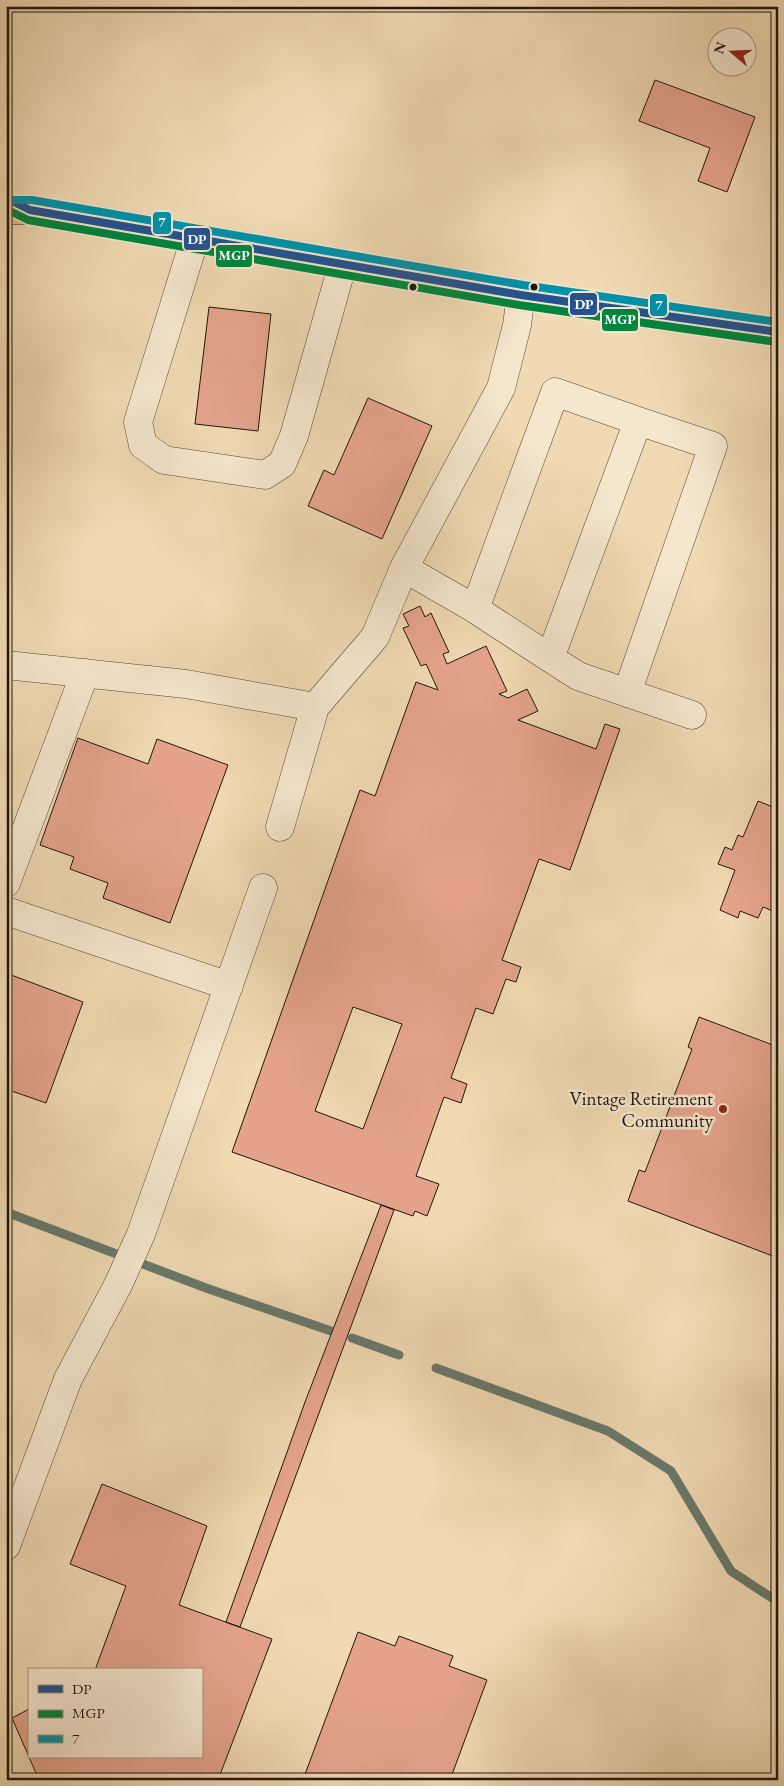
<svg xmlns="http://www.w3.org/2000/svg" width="784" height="1786" font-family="'EB Garamond',serif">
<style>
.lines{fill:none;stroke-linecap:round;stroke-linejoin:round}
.stream{stroke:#68786b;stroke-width:9}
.building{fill:#e5a38c;stroke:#1e160c;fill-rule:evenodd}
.minor-casing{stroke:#524736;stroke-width:29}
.major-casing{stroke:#1e160c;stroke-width:29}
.minor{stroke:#f5e6ce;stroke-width:28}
.major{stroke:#e8bc7a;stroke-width:28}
.bus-1-casing{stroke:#f5e6ce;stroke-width:11}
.bus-2-casing{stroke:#f5e6ce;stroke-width:11}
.bus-3-casing{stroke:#f5e6ce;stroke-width:11}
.bus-1{stroke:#24538f;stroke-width:8}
.bus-2{stroke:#00853e;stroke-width:8}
.bus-3{stroke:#0092a9;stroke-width:8}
.bus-dot{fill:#1e160c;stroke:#f5e6ce;stroke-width:2}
.poi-dot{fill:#8f2418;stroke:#f5e6ce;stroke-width:2}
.labels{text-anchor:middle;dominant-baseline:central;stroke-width:5;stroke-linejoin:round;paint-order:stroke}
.poi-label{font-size:19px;fill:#1e160c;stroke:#f5e6ce;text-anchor:end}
.line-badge{stroke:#f5e6ce;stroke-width:2}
.badge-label{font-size:14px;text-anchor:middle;font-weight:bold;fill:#fff}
</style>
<rect width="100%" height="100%" fill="#f0d9b3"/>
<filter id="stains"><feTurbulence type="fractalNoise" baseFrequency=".004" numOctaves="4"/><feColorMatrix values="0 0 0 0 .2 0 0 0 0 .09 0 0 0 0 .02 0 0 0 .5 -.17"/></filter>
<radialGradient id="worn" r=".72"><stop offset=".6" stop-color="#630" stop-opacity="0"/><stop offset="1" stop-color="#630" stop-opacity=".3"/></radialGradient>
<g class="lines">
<!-- stream -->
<path class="stream" d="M6 1212 206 1288 331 1331
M352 1338 399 1355
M436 1368 608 1431 671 1471 731 1571 778 1602"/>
</g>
<!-- building -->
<path class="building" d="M655 80 755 117 727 192 698 181 710 148 639 121Z
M209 307 271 314 258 431 195 424Z
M368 398 432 426 382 539 308 506 324 470 334 475Z
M420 606 425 617 431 613 449 652 443 654 447 664 486 646 507 691 499 694 508 698 527 689 538 711 518 720 596 749 605 724 620 729 570 870 539 859 502 960 521 967 516 982 506 979 493 1014 476 1008 451 1078 467 1084 461 1103 444 1097 416 1176 439 1184 427 1216 415 1211 413 1216 232 1152 360 790 375 796 416 682 438 690 426 664 421 666 403 628 409 626 403 614ZM353 1007 402 1024 363 1129 315 1111Z
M78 738 148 764 157 739 228 765 170 923 103 898 108 883 70 869 74 857 40 845Z
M758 801 773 807 775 801 778 802V913L763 907 758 918 740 911 738 918 720 910 735 870 718 864 725 847 732 850 738 835 743 837Z
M6 973 83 1002 46 1103 6 1089Z
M699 1017 778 1047V1258L628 1201 639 1170 645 1172 692 1049 688 1047Z
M381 1205 394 1210 240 1627 226 1622 305 1402Z
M102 1484 207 1526 179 1605 272 1639 218 1780H39L29 1757H201V1670H95L126 1586 70 1564Z
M358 1632 395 1646 399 1636 453 1656 449 1666 487 1680 450 1780H312L304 1777Z
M29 1709V1757L12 1718Z"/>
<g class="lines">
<defs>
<path id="minor" d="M195 238 138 422 143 445 164 460 265 475 282 464 294 436 343 263
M404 568 475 609 550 658 638 421 713 446 627 693
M475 609 555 392 638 421
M550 658 578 676 692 715
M6 665 186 684 315 707 280 827
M315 707 375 637 404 568 501 388 517 325 521 295
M6 883 85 673
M6 911 229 986
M6 1546 68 1379 118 1285 141 1234 263 888"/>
<path id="major" d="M6 210H30L122 225 521 295 778 332"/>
</defs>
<!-- minor casing -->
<use href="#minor" class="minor-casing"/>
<!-- major casing -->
<use href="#major" class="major-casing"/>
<!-- minor -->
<use href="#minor" class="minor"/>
<!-- major -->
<use href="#major" class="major"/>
<defs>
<path id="bus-1" d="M6 198 30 210 521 295 778 332"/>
<path id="bus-2" d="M6 209 28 220 519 305 777 342"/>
<path id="bus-3" d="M6 200H32L523 285 778 322"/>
</defs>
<!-- bus-1 casing -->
<use href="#bus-1" class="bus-1-casing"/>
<!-- bus-2 casing -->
<use href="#bus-2" class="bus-2-casing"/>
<!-- bus-3 casing -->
<use href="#bus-3" class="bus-3-casing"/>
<!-- bus-1 -->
<use href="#bus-1" class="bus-1"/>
<!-- bus-2 -->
<use href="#bus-2" class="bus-2"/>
<!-- bus-3 -->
<use href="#bus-3" class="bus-3"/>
</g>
<!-- markers -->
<g class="bus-dot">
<circle cx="413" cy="287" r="4.5"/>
<circle cx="534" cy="287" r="4.5"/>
</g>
<circle class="poi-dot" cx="723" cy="1109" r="5"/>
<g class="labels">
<!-- poi labels -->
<g class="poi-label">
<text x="713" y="1098">Vintage Retirement<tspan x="713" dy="22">Community</tspan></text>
</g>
</g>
<g class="line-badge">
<rect x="152" y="211" width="20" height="24" rx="5" fill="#0092a9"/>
<rect x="183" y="227" width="28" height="24" rx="5" fill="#24538f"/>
<rect x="215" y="244" width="38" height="24" rx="5" fill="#00853e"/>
<rect x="569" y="292" width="29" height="24" rx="5" fill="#24538f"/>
<rect x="649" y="293" width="19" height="24" rx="5" fill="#0092a9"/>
<rect x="601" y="308" width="38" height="24" rx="5" fill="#00853e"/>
</g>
<g class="badge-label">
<text x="162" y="227">7</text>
<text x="197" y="244">DP</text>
<text x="234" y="260">MGP</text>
<text x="584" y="309">DP</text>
<text x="659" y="310">7</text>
<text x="620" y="324">MGP</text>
</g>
<!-- margin -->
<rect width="784" height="1786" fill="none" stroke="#f0d9b3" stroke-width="25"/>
<rect x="8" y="8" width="769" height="1771" fill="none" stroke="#1e160c" stroke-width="2.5"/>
<rect x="12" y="12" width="759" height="1761" fill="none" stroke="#1e160c"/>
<!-- legend -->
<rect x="28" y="1668" width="175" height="90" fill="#f5e6ce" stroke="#9f9380"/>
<rect x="38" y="1685" width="25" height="8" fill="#24538f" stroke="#9f9380"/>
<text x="72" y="1694" font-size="15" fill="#1e160c">DP</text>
<rect x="38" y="1710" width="25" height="8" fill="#00853e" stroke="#9f9380"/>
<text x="72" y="1718" font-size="15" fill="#1e160c">MGP</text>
<rect x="38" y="1735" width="25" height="8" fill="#0092a9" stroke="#9f9380"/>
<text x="72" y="1744" font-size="15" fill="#1e160c">7</text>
<!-- north arrow -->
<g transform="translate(732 52) rotate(289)"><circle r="24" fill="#f5e6ce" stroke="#9f9380"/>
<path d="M0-4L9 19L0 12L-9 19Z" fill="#8f2418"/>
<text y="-8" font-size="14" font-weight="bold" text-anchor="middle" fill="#1e160c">N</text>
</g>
<rect width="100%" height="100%" filter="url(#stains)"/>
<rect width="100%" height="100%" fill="url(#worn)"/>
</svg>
